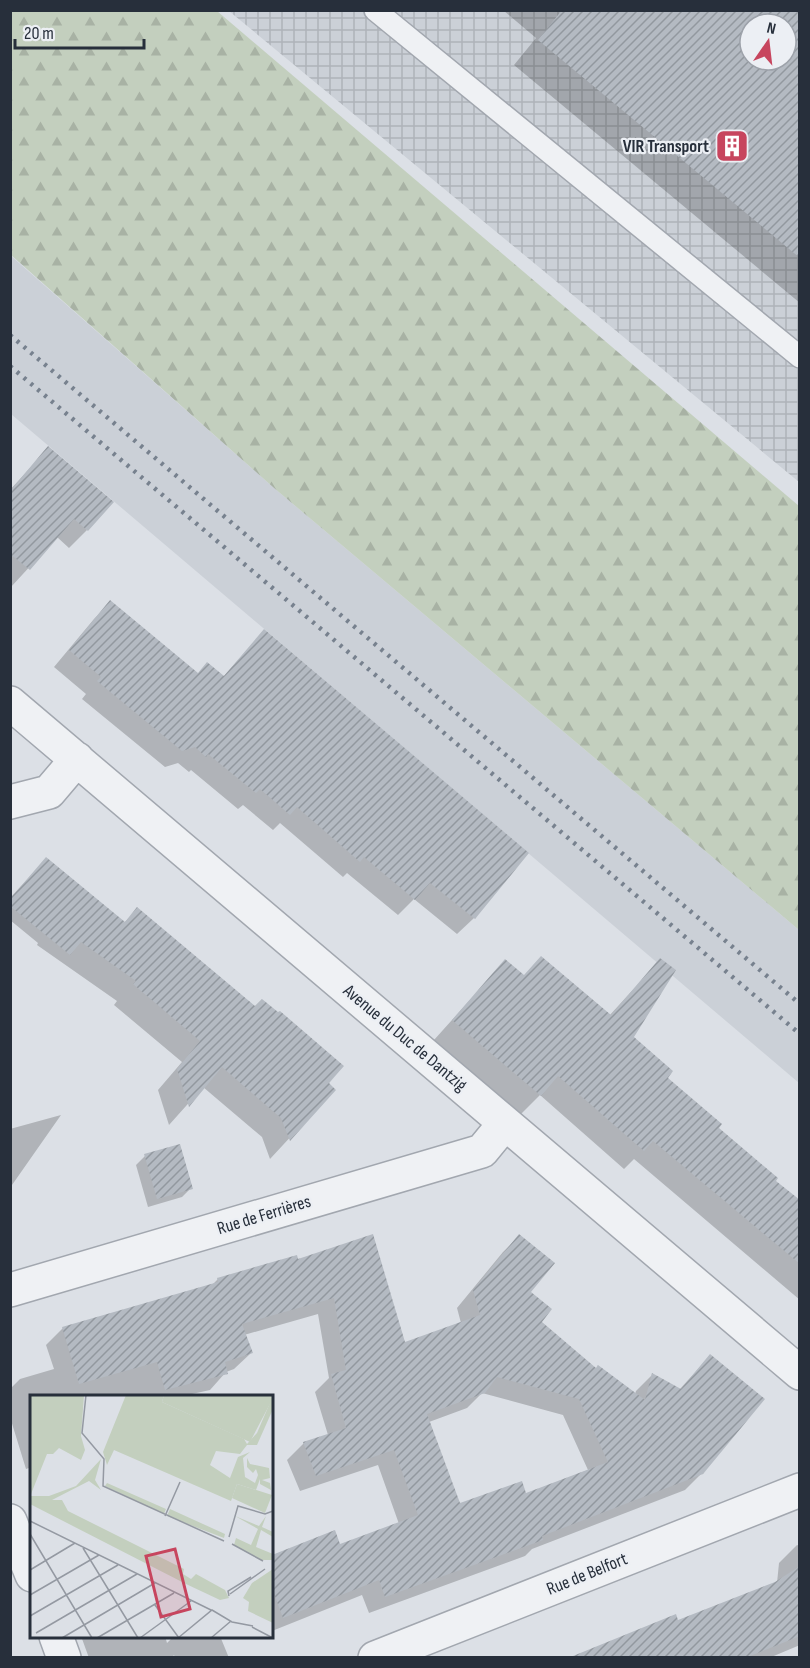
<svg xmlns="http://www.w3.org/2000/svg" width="810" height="1668" font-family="'Sofia Sans Condensed',sans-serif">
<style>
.built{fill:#cbd0d7}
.industrial{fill:url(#industrial-grid);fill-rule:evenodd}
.forest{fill:url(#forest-firs)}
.shadow{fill:#0003;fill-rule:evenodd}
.building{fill:url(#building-hatch);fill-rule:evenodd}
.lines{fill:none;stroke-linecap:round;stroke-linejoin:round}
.service-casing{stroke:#a2a7af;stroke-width:24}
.minor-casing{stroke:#a2a7af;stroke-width:36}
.service{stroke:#eff1f4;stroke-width:21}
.minor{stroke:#eff1f4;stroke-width:33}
.rail{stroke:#77818e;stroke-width:4.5;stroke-dasharray:3 6;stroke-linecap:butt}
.labels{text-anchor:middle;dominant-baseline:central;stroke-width:4.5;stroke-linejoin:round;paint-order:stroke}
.poi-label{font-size:18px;font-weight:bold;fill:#272f3b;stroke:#eceff4;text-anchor:end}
.street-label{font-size:18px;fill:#272f3b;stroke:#eceff4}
.inset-road{fill:none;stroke:#9499a2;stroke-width:1.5}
.view{fill:#c7455e;fill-opacity:0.15;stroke:#c7455e;stroke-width:3}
.inset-edge{fill:none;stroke:#272f3b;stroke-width:3}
</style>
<defs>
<pattern id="industrial-grid" width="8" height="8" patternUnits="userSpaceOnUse" patternTransform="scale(1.5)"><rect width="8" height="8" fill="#cbd0d7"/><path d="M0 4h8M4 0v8" fill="none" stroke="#aeb3b9"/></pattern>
<pattern id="forest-firs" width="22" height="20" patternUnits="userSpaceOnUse" patternTransform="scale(1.5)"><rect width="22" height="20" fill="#c3cfbe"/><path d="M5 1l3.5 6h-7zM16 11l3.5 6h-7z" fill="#a8b2a4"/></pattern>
<pattern id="building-hatch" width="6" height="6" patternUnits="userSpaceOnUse" patternTransform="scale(1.5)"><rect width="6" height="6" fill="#b4bac2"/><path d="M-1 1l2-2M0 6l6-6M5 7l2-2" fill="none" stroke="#92989f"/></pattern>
</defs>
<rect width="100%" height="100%" fill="#dce0e6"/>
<!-- built -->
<path class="built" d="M10 255 274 488 799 930V1083L11 414Z"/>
<!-- industrial -->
<path class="industrial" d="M229 11H799V482ZM750 24H786V60H750Z"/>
<!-- forest -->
<path class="forest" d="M11 10 217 11 799 506V930L274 488 11 255Z"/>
<!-- shadow -->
<path class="shadow" d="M503 10H800V303L514 65 536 38ZM750 24H786V60H750Z
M48 448 87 530 69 548 57 537 11 587 10 490Z
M110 602 197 675 223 677 264 631 527 854 474 918 457 934 414 899 398 915 347 873 343 877 280 823 273 830 243 805 238 809 191 770 189 772 178 763 165 767 82 699 86 694 54 667 94 619Z
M46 859 124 923 137 909 334 1090 270 1159 262 1137 203 1087 169 1125 158 1090 182 1062 114 1005 117 1001 37 945 38 943 10 920V898Z
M660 960 632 1037 665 1078 774 1182 800 1201V1300L634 1159 624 1169 540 1095 521 1114 434 1040 505 961 523 976 609 1016Z
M61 1115 12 1185 10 1187V1129Z
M145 1156 191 1188 182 1197 148 1207 136 1165Z
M519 1236 529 1293 539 1322 596 1370 635 1394 636 1391 652 1375 679 1390 710 1356 702 1473 685 1490 532 1549 525 1556 369 1613 362 1595 272 1631V1557L334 1532 340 1545 399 1524 378 1465 300 1491 287 1460 304 1443 328 1435 315 1392 329 1378 318 1314 244 1335 251 1353 234 1369 226 1372 210 1390 183 1396H32V1467L26 1469 10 1417V1389L20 1379 54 1369 46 1345 63 1328 212 1285 218 1279 296 1257 404 1344 461 1323 457 1308 503 1252ZM482 1393 563 1415 588 1470 525 1495 459 1505 429 1422 467 1408Z
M797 1545 800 1546V1645L769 1658H570L677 1622 777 1583 779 1563Z
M81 1636H165L167 1643 174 1636H220L229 1658H175L174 1655 172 1658H89Z"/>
<!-- building -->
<path class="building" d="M562 10H800V258L538 40ZM750 24H786V60H750Z
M48 446 114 502 88 531 74 519 30 570 10 554V491Z
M110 600 198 673 207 662 224 676 264 629 529 853 475 919 430 883 415 900 364 857 360 862 297 807 290 815 260 789 256 793 208 754 206 757 195 747 182 751 97 681 101 677 69 650Z
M46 857 125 922 137 907 255 1006 262 999 278 1012 280 1011 344 1066 329 1083 336 1090 290 1141 281 1118 222 1067 189 1107 177 1069 200 1041 133 984 136 981 81 942 70 955 10 906V899Z
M541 956 611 1015 660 958 676 970 634 1037 673 1071 668 1078 722 1124 719 1128 778 1178 776 1181 800 1200V1264L653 1141 644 1151 558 1076 541 1096 452 1020 505 959 524 975Z
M180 1144 193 1189 157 1199 144 1154Z
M373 1234 405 1342 480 1315 473 1290 519 1234 555 1263 531 1292 552 1309 542 1322 596 1368 598 1365 645 1400 652 1373 681 1389 710 1354 765 1399 703 1474 542 1536 543 1540 385 1597 379 1580 283 1618 272 1588V1555L335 1530 340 1544 418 1515 394 1450 316 1476 303 1442 346 1428 331 1374 346 1370 334 1298 242 1324 253 1353 225 1362 228 1374 165 1390 157 1362 79 1384 62 1327 218 1282 217 1278 297 1255 298 1259ZM497 1377 579 1399 608 1462 526 1493 522 1481 460 1503 427 1414 485 1393Z
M800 1566V1636L745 1658H573V1656L676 1614 678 1620 775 1582Z"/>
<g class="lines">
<defs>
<path id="service" d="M375 10 800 357"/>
<path id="minor" d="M10 703 800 1373
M10 802 49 792 77 759
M10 1290 482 1151 505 1123
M10 1521 32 1575
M56 1636 64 1658
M375 1658 800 1490"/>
</defs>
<!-- service casing -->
<use href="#service" class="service-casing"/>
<!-- minor casing -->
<use href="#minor" class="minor-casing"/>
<!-- service -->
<use href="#service" class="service"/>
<!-- minor -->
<use href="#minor" class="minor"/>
<!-- rail -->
<path class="rail" d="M10 335 800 1004
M10 366 800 1034"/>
</g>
<!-- icons -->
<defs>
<symbol id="building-square" viewBox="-11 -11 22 22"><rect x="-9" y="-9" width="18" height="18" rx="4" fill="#c7455e" stroke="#eceff4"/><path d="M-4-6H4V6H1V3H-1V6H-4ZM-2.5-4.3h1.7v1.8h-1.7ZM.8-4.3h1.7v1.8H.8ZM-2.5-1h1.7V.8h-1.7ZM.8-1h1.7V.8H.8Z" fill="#fff"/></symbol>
</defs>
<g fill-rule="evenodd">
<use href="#building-square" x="713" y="127" width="38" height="38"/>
</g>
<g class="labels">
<!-- poi labels -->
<g class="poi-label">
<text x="709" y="146">VIR Transport</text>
</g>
<!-- street labels -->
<g class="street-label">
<text transform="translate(405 1038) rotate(40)">Avenue du Duc de Dantzig</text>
<text transform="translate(264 1215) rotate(-17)">Rue de Ferrières</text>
<text transform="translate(587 1574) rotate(-22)">Rue de Belfort</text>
</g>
</g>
<!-- overview -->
<g transform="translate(30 1395)">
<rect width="243" height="243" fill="#dce0e6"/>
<path d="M134 0H236L243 3 220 47 132 7ZM77 88 136 114 134 119 75 91ZM140 114 195 139 194 143 137 121ZM205 121 229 131 236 121 232 132 243 137V142L231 135 226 152 243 159V165H230L204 150 206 143 221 150 228 134Z" fill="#c3cfbe"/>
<path d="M0 0H54L51 41 55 55 51 65 29 53 23 59H17L1 99ZM96 0H134L132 7 214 44 217 49 227 38 242 3 236 0H243V14L227 50H217L210 59 186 56 180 70 200 83 208 62 220 57 213 63 215 82 225 88 228 80 226 74 223 78 217 72V63L220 69 239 73 240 83 232 85 240 88 241 95 230 89V84L226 95 207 89 201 106 84 55 77 70 73 57ZM71 64 65 85 71 95 59 86 22 105H32L38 116 154 174 153 179 161 184 166 179 195 195 199 203 190 205 156 189 0 109V101H19L46 91ZM243 174V228L218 216 219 207 213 203 222 188Z" fill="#c3cfbe"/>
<path d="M207 89 242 100 235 118 202 103Z" fill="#c3cfbe"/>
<path class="inset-road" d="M56 0 52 38 74 64 73 91 194 146M135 121 150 87M0 126 181 215M0 139 62 243M199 142 208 111 235 119 243 116M202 149 233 166M53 153 108 243M0 175 45 148M200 199 235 174M0 200 69 160M199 201 198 196 221 182M125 210 149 243M0 221 88 170M222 232 243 243M6 238 107 179M32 243 125 188M67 243 144 198M110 243 161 206M148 243 182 215 202 227 223 231M181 243 201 226"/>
<path class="view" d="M145 154 160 214 131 222 116 161Z"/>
<rect width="243" height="243" class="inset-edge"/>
</g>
<!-- border -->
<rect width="810" height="1668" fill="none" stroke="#272f3b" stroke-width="24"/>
<!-- north arrow -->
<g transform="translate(768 42) rotate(14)"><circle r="28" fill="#eceff4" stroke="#9da2aa" stroke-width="1.5"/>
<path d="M0-4.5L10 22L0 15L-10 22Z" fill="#c7455e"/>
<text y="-9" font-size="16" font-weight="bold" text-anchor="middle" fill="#272f3b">N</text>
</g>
<!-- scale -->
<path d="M15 39v9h129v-9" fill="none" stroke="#272f3b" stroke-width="3"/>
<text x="24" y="39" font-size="18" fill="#272f3b" stroke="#eceff4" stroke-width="4.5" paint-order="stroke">20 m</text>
</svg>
